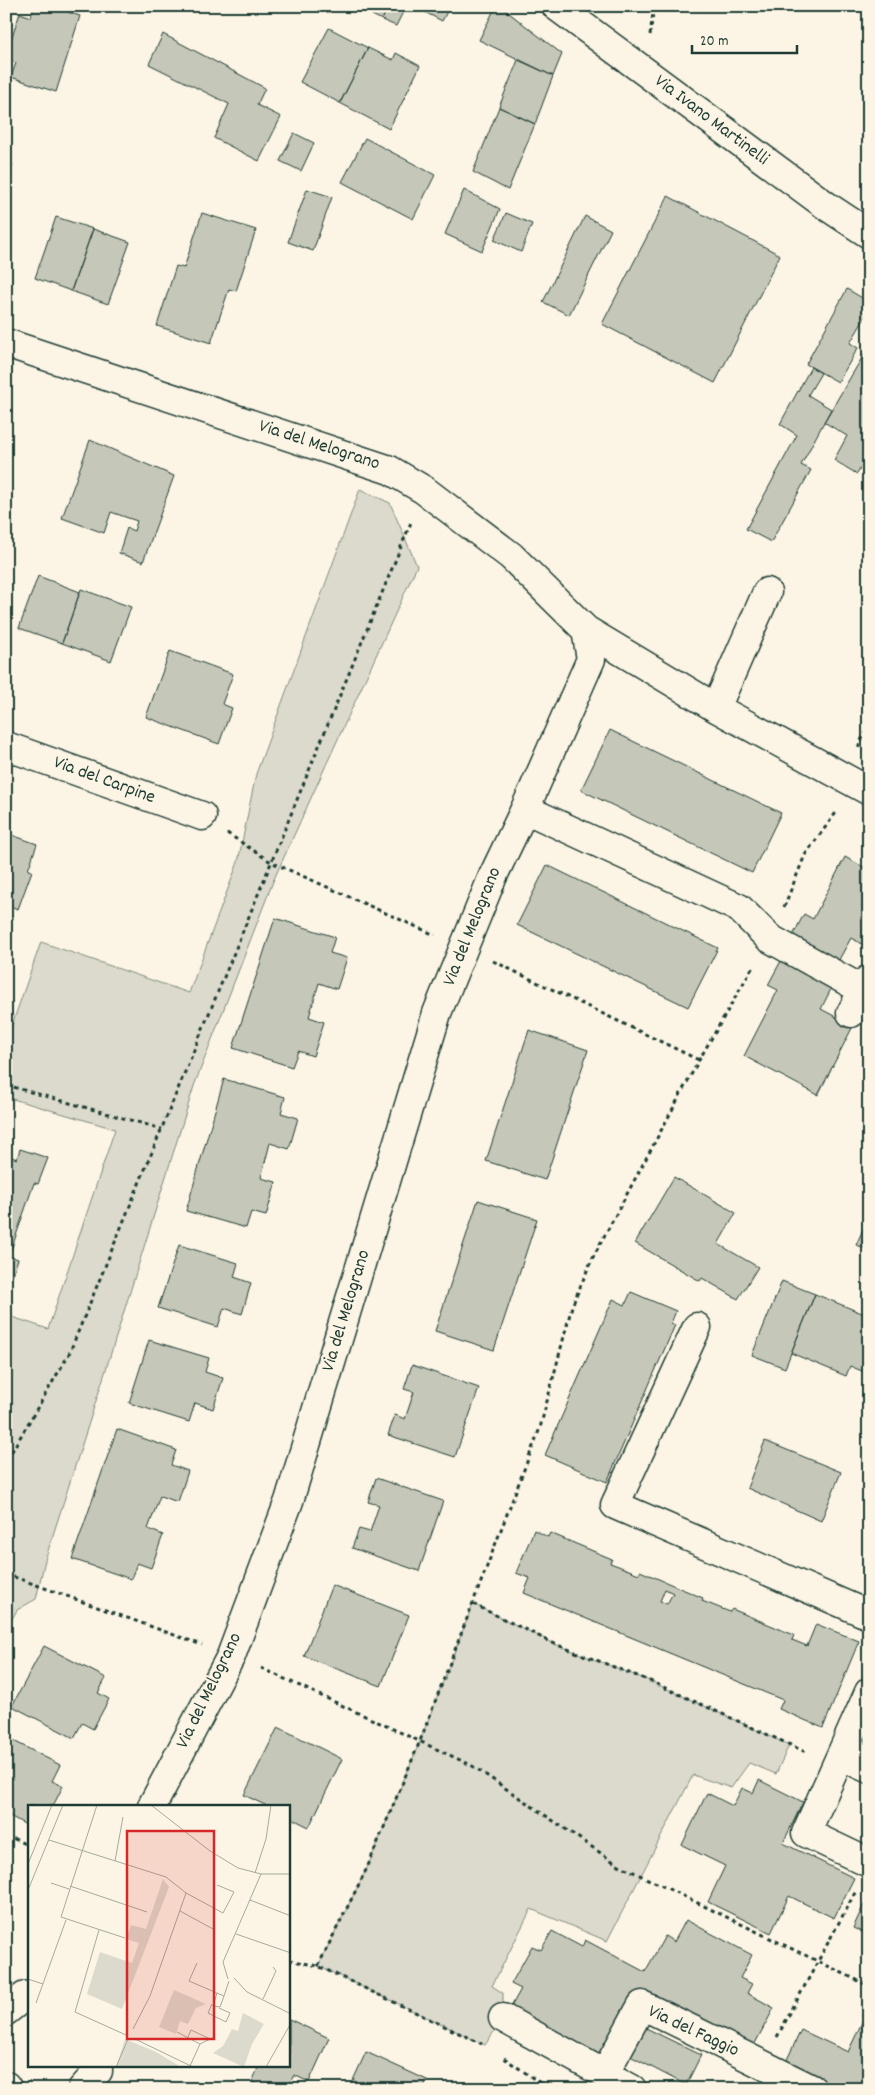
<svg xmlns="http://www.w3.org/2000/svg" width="875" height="2095" font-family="Dekko,sans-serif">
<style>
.green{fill:#dcdacc;stroke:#7e8c80}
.building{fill:#c5c7b9;stroke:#1f3d34;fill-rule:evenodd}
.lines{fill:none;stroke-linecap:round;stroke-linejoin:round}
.minor-casing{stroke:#1f3d34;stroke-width:31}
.path{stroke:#1f3d34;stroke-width:3;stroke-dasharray:4 4;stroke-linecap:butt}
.minor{stroke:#fcf5e5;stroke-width:28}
.labels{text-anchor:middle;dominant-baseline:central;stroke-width:4.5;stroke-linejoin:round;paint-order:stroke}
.street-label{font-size:19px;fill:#1f3d34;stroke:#fcf5e5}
.inset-road{fill:none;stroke:#a4ab9e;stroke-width:1}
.view{fill:#d62828;fill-opacity:0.15;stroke:#d62828;stroke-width:2.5}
.inset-edge{fill:none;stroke:#1f3d34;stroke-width:2.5}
</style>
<rect width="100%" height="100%" fill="#fcf5e5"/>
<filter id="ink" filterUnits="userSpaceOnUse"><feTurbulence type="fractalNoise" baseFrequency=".02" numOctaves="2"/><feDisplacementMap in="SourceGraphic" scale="10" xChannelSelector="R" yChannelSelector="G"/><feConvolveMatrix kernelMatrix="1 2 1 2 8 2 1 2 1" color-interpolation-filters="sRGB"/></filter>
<g filter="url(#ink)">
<!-- green -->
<path class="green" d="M360 489 390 503 417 566 274 879 194 1086 103 1379 45 1560 36 1599 17 1610 6 1630V1315L48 1329 115 1129 6 1097V1042L41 942 189 993 238 862 256 774Z
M473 1604 555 1644 650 1681 789 1745 776 1774 749 1763 731 1788 693 1775 607 1941 531 1909 492 1986 503 1993V2018L485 2045 318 1966 367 1868 420 1741Z"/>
<!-- building -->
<path class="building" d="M34 6H50L80 16 56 92 11 77 16 63 6 60V55L20 13 31 17Z
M376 6H388L382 20 372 15Z
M388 6 405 8 396 26 382 20Z
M413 6H450L442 21Z
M496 6H500L562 54 553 76 479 40Z
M329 28 368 48 340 103 300 82Z
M163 34 265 88 257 105 281 117 259 161 214 138 229 104 149 64Z
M368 48 393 60 396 53 420 66 389 129 340 103Z
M518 60 553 76 535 124 499 107Z
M499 107 535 124 508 190 473 172Z
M294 133 314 143 301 171 280 161Z
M365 138 435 175 413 219 342 182Z
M6 162 13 164 6 185Z
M307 189 332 197 313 251 288 242Z
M464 190 500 209 482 251 445 234Z
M668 196 780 255 715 383 602 324Z
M202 213 256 230 236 291 229 289 211 343 157 326 176 266 184 268Z
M506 213 532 224 521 252 494 240Z
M585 216 611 230 569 315 543 302Z
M56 217 93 229 71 291 35 278Z
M93 229 130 242 108 304 71 291Z
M847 289 869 302V311L850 343 858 348 838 382 806 364Z
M869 346V455L857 474 834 460 847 436 824 422Z
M811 367 821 373 808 395 831 409 801 465 811 470 771 542 746 529 797 435 780 424Z
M90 440 174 476 143 562 119 553 127 528 134 531 137 521 111 512 104 533 62 518Z
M869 494V509L863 505Z
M38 576 80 592 62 643 19 628Z
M81 589 131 607 111 661 62 643Z
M170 651 233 674 222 704 232 708 219 744 146 717Z
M610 730 781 813 752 873 581 790Z
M6 829 10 830 9 834 37 844 28 870 32 871 18 909 6 905Z
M845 857 869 870V948L851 938 836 965 790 941 804 914 813 919Z
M547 865 718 948 688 1007 517 925Z
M275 918 335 937 330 953 347 958 337 989 319 983 309 1017 324 1022 313 1056 298 1051 292 1067 233 1048Z
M782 959 833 985 821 1009 853 1026 818 1095 744 1056 778 990 768 985Z
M529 1030 588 1050 545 1180 486 1161Z
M224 1079 285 1097 281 1113 298 1118 289 1149 270 1143 261 1178 276 1182 266 1216 251 1212 246 1228 186 1211Z
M20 1149 48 1158 38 1184 34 1183 9 1256 18 1259 8 1288 6 1287V1155L17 1159Z
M674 1177 736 1213 718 1244 758 1267 738 1299 702 1278 700 1281 635 1243Z
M478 1200 537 1219 494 1350 435 1331Z
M869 1216V1250L856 1245Z
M179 1245 238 1263 234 1277 251 1283 242 1314 224 1308 218 1327 158 1308Z
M782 1281 815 1294 785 1368 752 1355Z
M631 1292 676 1311 671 1323 675 1325 607 1482 545 1455 613 1299 625 1305Z
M815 1294 869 1316V1374L850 1366 846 1376 791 1353Z
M149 1340 209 1358 205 1372 223 1378 213 1409 195 1403 189 1422 129 1403Z
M412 1365 479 1388 455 1457 388 1435 395 1415 405 1419 414 1392 404 1389Z
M117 1429 176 1450 171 1465 188 1471 178 1502 160 1496 148 1529 163 1535 151 1568 137 1563 131 1579 72 1559Z
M765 1441 841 1472 821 1521 747 1488Z
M376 1478 443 1501 419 1571 352 1548 359 1529 370 1532 379 1505 368 1502Z
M534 1530 548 1537 550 1533 612 1559 610 1563 621 1567 639 1574 640 1571 703 1598 702 1601 730 1612 732 1609 794 1635 792 1640 807 1646 816 1624 859 1641 823 1728 779 1709 783 1700 524 1593 530 1578 516 1573ZM665 1589 673 1593 667 1604 660 1601Z
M332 1585 409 1615 381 1686 304 1656Z
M44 1646 106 1678 98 1693 109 1699 93 1729 82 1723 74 1738 12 1706Z
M278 1727 342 1759 309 1827 289 1817V1806H267L244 1795Z
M6 1737 60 1765 52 1781 63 1786 53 1806H29L28 1826 6 1814Z
M759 1780 803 1802 783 1843 854 1878 834 1918 789 1896 771 1933 708 1902 725 1866 682 1845 707 1793 733 1806 742 1788 753 1793Z
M868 1896H869V1935L853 1928Z
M686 1920 752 1955 740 1978 752 1984 747 1993 774 2008 752 2049 634 1998 603 2056 511 2007 521 1989 511 1984 532 1946 541 1950 552 1931 582 1947 585 1940 645 1972 665 1936 674 1942Z
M865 2016 869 2018V2089H821L782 2070 801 2030 848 2052Z
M289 2019 329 2038 309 2082 294 2075 287 2089H266L252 2082 259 2066H289Z
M644 2027 701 2055 686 2085 630 2056Z
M366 2052 427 2080 423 2089H349Z"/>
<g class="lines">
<defs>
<path id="minor" d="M556 6 828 207 869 234
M6 343 390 470 424 490 511 556 586 630 591 659 525 809 493 876 437 1013 289 1501 231 1656 152 1806
M586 630 716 708 869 791
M716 708 767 592
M6 746 202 816
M525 809 739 908 769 938 863 990
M851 1013 869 979
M697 1327 615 1505 869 1615
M869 1692 848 1739 858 1764 869 1769
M848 1739 806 1833 869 1863
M6 2011 25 1996 29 1995
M503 2018 632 2089
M605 2073 642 2005 812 2089
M6 2086 8 2089
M82 2089 98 2071V2066"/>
</defs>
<!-- minor casing -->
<use href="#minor" class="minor-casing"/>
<!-- path -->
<path class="path" d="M650 35 654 6
M859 748V743L869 729
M227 833 271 862 435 935
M784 907 805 855 838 810
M493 961 699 1060
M6 1085 162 1129
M6 1467 12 1451 69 1354 412 520
M6 1574 202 1645
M473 1604 555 1644 650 1681 808 1753
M261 1668 471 1765 617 1864 869 1986
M6 1835 29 1846
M289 1960 318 1966 482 2044
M318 1966 367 1868 420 1741 540 1428 572 1306 592 1259 699 1060 754 965
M777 2037 856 1891
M504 2058 549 2089"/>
<!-- minor -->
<use href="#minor" class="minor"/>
</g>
</g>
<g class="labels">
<!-- street labels -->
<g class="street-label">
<text transform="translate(711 121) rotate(37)">Via Ivano Martinelli</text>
<text transform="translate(319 446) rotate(18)">Via del Melograno</text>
<text transform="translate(104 781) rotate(20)">Via del Carpine</text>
<text transform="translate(473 927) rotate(-68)">Via del Melograno</text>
<text transform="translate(347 1311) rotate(-73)">Via del Melograno</text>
<text transform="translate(210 1691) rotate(-64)">Via del Melograno</text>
<text transform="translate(693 2032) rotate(25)">Via del Faggio</text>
</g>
</g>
<!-- overview -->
<g transform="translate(28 1805)">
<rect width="262" height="262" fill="#fcf5e5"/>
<path d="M135 74 141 82 94 204 59 189 72 147 104 158 111 138 98 134 103 120 118 124ZM146 185 178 199 168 203 160 219 152 216 148 229 131 222ZM215 208 236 219 224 239 216 262 185 248 195 241 204 224 210 226ZM97 234 128 247 153 262H88Z" fill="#dcdacc"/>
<path class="inset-road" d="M69 0 33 112 97 133M123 0 182 46 210 63 233 69H263M21 35 138 72 158 88 122 191 105 224M87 56 95 12M0 59 24 0M227 68 238 34 243 0M23 78 41 84M42 81 119 107M0 85 35 0M158 88 195 108 206 87 189 80M222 95 263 111M152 106 185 124M71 125 47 207 98 230M208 129 263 148M169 158 161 176 189 188M206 173 219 187 263 209M0 174 15 179M200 174 195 157 233 69M196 191 189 188 185 201 192 202 196 191 201 176M235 194 248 166 245 162M8 198 38 115M184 199 180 208 198 217 202 208 191 203M149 227 172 239 182 234 163 225 160 232M107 234 165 262M162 261 172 239M88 262 100 234M238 262 263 218"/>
<path class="view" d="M99 26H186V234H99Z"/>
<rect width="262" height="262" class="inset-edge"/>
</g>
<!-- margin -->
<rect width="875" height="2095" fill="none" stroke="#fcf5e5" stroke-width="25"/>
<rect x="12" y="12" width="850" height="2070" fill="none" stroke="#1f3d34" stroke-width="2" filter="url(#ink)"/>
<!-- scale -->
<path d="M692 45v8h105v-8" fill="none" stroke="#1f3d34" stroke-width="2.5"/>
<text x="700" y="45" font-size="15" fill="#1f3d34" stroke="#fcf5e5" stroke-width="4" paint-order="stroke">20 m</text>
</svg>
